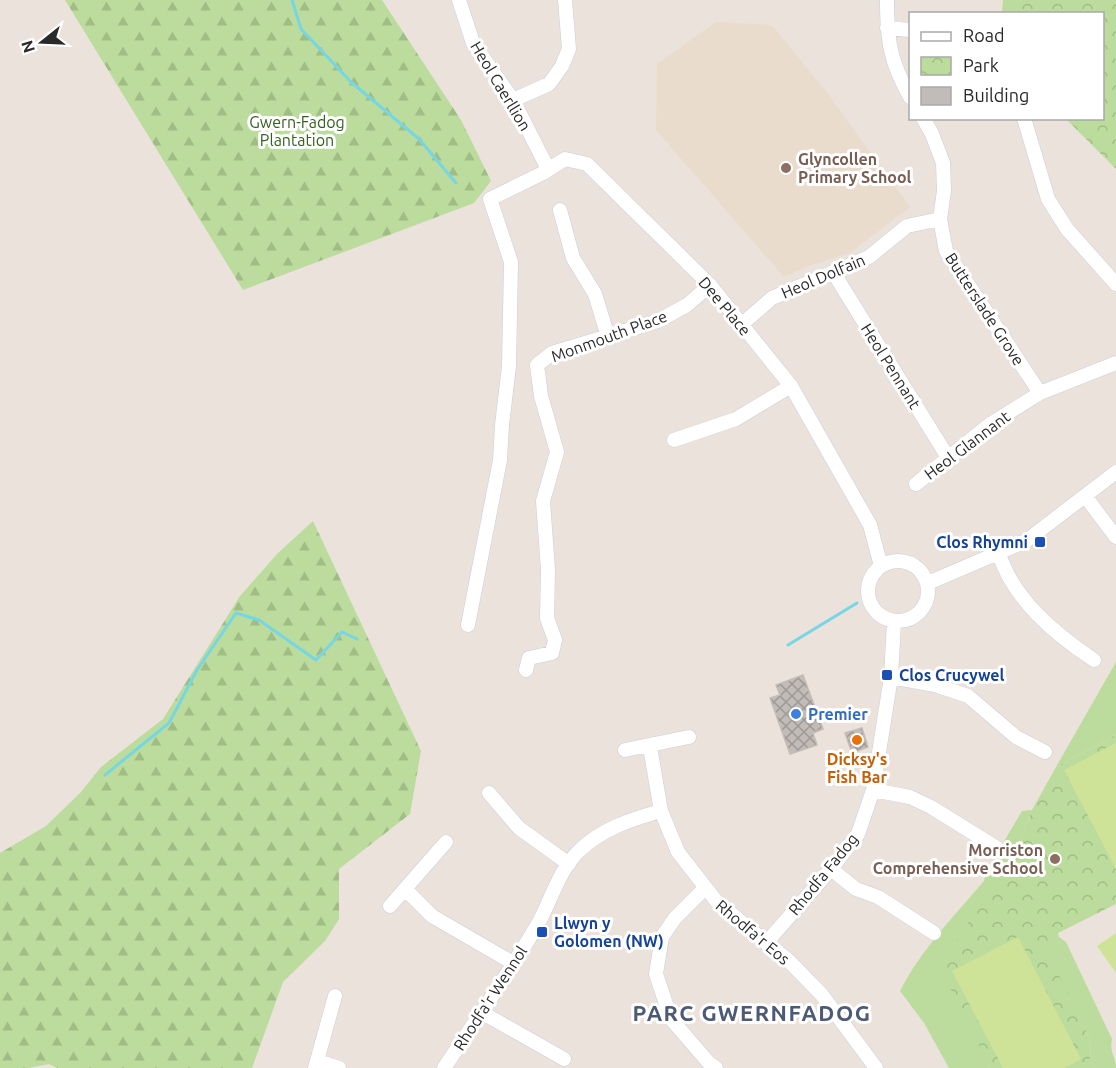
<svg xmlns="http://www.w3.org/2000/svg" width="1116" height="1068" font-family="Ubuntu,sans-serif">
<style>
.education{fill:#eadccc}
.grass{fill:#bbdc9c}
.forest{fill:url(#forest-firs)}
.park{fill:url(#park-crowns)}
.pitch{fill:#cee398}
.lines{fill:none;stroke-linecap:round;stroke-linejoin:round}
.stream{stroke:#76d6e4;stroke-width:3}
.building{fill:url(#building-cross-hatch);stroke:#c5bdb5;stroke-width:1.5}
.minor-casing{stroke:#cacfd9;stroke-width:15}
.minor{stroke:#fff;stroke-width:14}
.education-dot{fill:#8d6e63;stroke:#fff;stroke-width:2}
.transit-dot{fill:#1a4fb4;stroke:#fff;stroke-width:2}
.shop-dot{fill:#3f7fe0;stroke:#fff;stroke-width:2}
.food-dot{fill:#e8710a;stroke:#fff;stroke-width:2}
.labels{text-anchor:middle;dominant-baseline:central;stroke-width:6;stroke-linejoin:round;paint-order:stroke}
.street-label{font-size:16px;fill:#292929;stroke:#fff}
.park-label{font-size:16px;fill:#355f1f;stroke:#fff}
.education-label{font-size:16px;font-weight:bold;fill:#785e54;stroke:#fff;text-anchor:start}
.transit-label{font-size:16px;font-weight:bold;fill:#164399;stroke:#fff;text-anchor:start}
.shop-label{font-size:16px;font-weight:bold;fill:#366cbe;stroke:#fff;text-anchor:start}
.food-label{font-size:16px;font-weight:bold;fill:#c56008;stroke:#fff}
.district-label{font-size:22px;font-weight:bold;letter-spacing:1.5px;fill:#4d5a75;stroke:#fff}
</style>
<defs>
<pattern id="forest-firs" width="22" height="20" patternUnits="userSpaceOnUse" patternTransform="scale(1.5)"><rect width="22" height="20" fill="#bbdc9c"/><path d="M5 1l3.5 6h-7zM16 11l3.5 6h-7z" fill="#a1bd86"/></pattern>
<pattern id="park-crowns" width="20" height="18" patternUnits="userSpaceOnUse" patternTransform="scale(1.5)"><rect width="20" height="18" fill="#bbdc9c"/><path d="M2 6a3 3 0 1 1 6 0M12 15a3 3 0 1 1 6 0" fill="none" stroke="#a1bd86"/></pattern>
<pattern id="building-cross-hatch" width="8" height="8" patternUnits="userSpaceOnUse" patternTransform="scale(1.5)"><rect width="8" height="8" fill="#c2bcb8"/><path d="M0 0l8 8M0 8l8-8" fill="none" stroke="#9e9996"/></pattern>
</defs>
<rect width="100%" height="100%" fill="#eae2db"/>
<!-- education -->
<path class="education" d="M716 22 772 25 825 90 910 207 851 252 806 267 784 277 656 130 657 64Z"/>
<!-- grass -->
<path class="grass" d="M1116 662V735L1056 767Z
M1032 810 1018 844 942 967 990 1068H949L924 1023 900 991C921 950 954 916 984 881L987 870 1022 811Z
M1059 937 1066 942 1112 1039C1109 1053 1116 1056 1116 1068H1095L1090 1059 1091 1042 1043 944Z"/>
<!-- forest -->
<path class="forest" d="M65 0H382L461 120 491 181 474 203 243 290Z
M313 521 421 751 410 814 339 869V919L325 941 283 982 252 1068H57L49 1064 29 1068H0V853L46 826 81 792 101 767 163 719 240 596 278 553Z"/>
<!-- park -->
<path class="park" d="M1003 0H1116V169L1066 119 1102 118V14L1002 13Z
M1116 735V904L1058 933 1059 937 1044 944 1091 1042 1090 1059 1095 1068H990L942 972V964L1018 844 1032 810 1056 767Z"/>
<!-- pitch -->
<path class="pitch" d="M1116 743V869L1064 770Z
M1116 933V973L1097 946Z
M1018 937 1081 1059 1064 1068H1003L952 971Z"/>
<g class="lines">
<!-- stream -->
<path class="stream" d="M292 0 301 29 351 82 419 139 456 183
M788 645 857 603
M105 775 169 723 197 670 236 613 259 620 316 660 342 632 357 639"/>
</g>
<!-- building -->
<path class="building" d="M803 675 823 729 813 733 817 745 790 754 770 698 780 695 776 685Z
M862 728 868 747 852 753 845 733Z"/>
<g class="lines">
<defs>
<path id="minor" d="M459 0 473 43 513 100 548 169
M887 0C887 41 890 61 910 97
M887 28 910 30
M513 100 549 84 562 66 569 49 565 0
M923 118 932 134 943 163 944 191 940 219 946 251 1040 393
M1024 118 1048 199 1067 229 1116 284
M560 210 573 258 595 294 608 337
M833 272 949 459
M742 324 772 298 869 257 907 226 940 219
M674 440 736 419 791 386
M916 484 989 425 1040 393 1116 363
M1085 496 1116 537
M999 554C1014 600 1055 634 1094 660
M868 591a30 30 0 1 1 60 0a30 30 0 1 1-60 0Z
M928 583 1026 541 1116 472
M468 625 500 460 502 425 509 366 511 262 490 199 543 173 565 159 587 164 710 285 791 386 870 525 881 566
M526 670 529 658 552 653 555 640 547 618 548 570 543 501 557 452 541 396 537 365 552 353 658 321 687 305 710 285
M891 677 935 685 968 696 1016 737 1045 752
M650 747 661 811 678 852 717 902 789 961 822 995 876 1068
M625 750 689 737
M873 790 910 797 931 807 997 848
M489 793 519 828 569 864
M831 869 856 889 878 897 934 933
M705 888 675 918 662 937 656 974 671 1019 709 1063 716 1068
M406 890 432 916 513 963
M390 906 446 842
M766 943 831 869 858 834 873 790 891 677 894 622
M481 1012 564 1059
M318 1061 339 1068
M315 1068 335 996
M444 1068C476 1020 510 972 539 922 552 898 559 870 579 851 601 829 632 819 661 811"/>
</defs>
<!-- minor casing -->
<use href="#minor" class="minor-casing"/>
<!-- minor -->
<use href="#minor" class="minor"/>
</g>
<!-- markers -->
<g class="education-dot">
<circle cx="786" cy="168" r="6"/>
<circle cx="1055" cy="859" r="6"/>
</g>
<g class="transit-dot">
<rect x="1034" y="536" width="12" height="12" rx="3"/>
<rect x="881" y="669" width="12" height="12" rx="3"/>
<rect x="536" y="926" width="12" height="12" rx="3"/>
</g>
<circle class="shop-dot" cx="796" cy="714" r="6"/>
<circle class="food-dot" cx="857" cy="740" r="6"/>
<g class="labels">
<!-- street labels -->
<g class="street-label">
<text transform="translate(501 86) rotate(59)">Heol Caerllion</text>
<text transform="translate(823 276) rotate(-23)">Heol Dolfain</text>
<text transform="translate(725 306) rotate(50)">Dee Place</text>
<text transform="translate(985 309) rotate(57)">Butterslade Grove</text>
<text transform="translate(609 336) rotate(-20)">Monmouth Place</text>
<text transform="translate(891 366) rotate(58)">Heol Pennant</text>
<text transform="translate(967 445) rotate(-37)">Heol Glannant</text>
<text transform="translate(823 874) rotate(-51)">Rhodfa Fadog</text>
<text transform="translate(753 932) rotate(40)">Rhodfa'r Eos</text>
<text transform="translate(490 998) rotate(-57)">Rhodfa'r Wennol</text>
</g>
<!-- park labels -->
<g class="park-label">
<text x="297" y="122">Gwern-Fadog<tspan x="297" dy="18">Plantation</tspan></text>
</g>
<!-- education labels -->
<g class="education-label">
<text x="798" y="159">Glyncollen<tspan x="798" dy="18">Primary School</tspan></text>
<text x="1043" y="850" text-anchor="end">Morriston<tspan x="1043" dy="18">Comprehensive School</tspan></text>
</g>
<!-- transit labels -->
<g class="transit-label">
<text x="1028" y="542" text-anchor="end">Clos Rhymni</text>
<text x="899" y="675">Clos Crucywel</text>
<text x="554" y="923">Llwyn y<tspan x="554" dy="18">Golomen (NW)</tspan></text>
</g>
<!-- shop labels -->
<g class="shop-label">
<text x="808" y="714">Premier</text>
</g>
<!-- food labels -->
<g class="food-label">
<text x="857" y="759">Dicksy's<tspan x="857" dy="18">Fish Bar</tspan></text>
</g>
<!-- district labels -->
<g class="district-label">
<text x="752" y="1012">PARC GWERNFADOG</text>
</g>
</g>
<!-- legend -->
<rect x="909" y="12" width="195" height="108" fill="#ffffff" stroke="#a9a9a9" stroke-width="1.5"/>
<rect x="921" y="32" width="30" height="9" fill="#ffffff" stroke="#a9a9a9" stroke-width="1.5"/>
<text x="963" y="42" font-size="18" fill="#292929">Road</text>
<rect x="921" y="57" width="30" height="18" fill="url(#park-crowns)" stroke="#a9a9a9" stroke-width="1.5"/>
<text x="963" y="72" font-size="18" fill="#292929">Park</text>
<rect x="921" y="87" width="30" height="18" fill="#c2bcb8" stroke="#a9a9a9" stroke-width="1.5"/>
<text x="963" y="102" font-size="18" fill="#292929">Building</text>
<!-- north arrow -->
<g transform="translate(42 42) rotate(252)" stroke="#ffffff" stroke-width="4.5" paint-order="stroke">
<path d="M0-4.5L10 22L0 15L-10 22Z" fill="#292929"/>
<text y="-9" font-size="16" font-weight="bold" text-anchor="middle" fill="#292929">N</text>
</g>
</svg>
